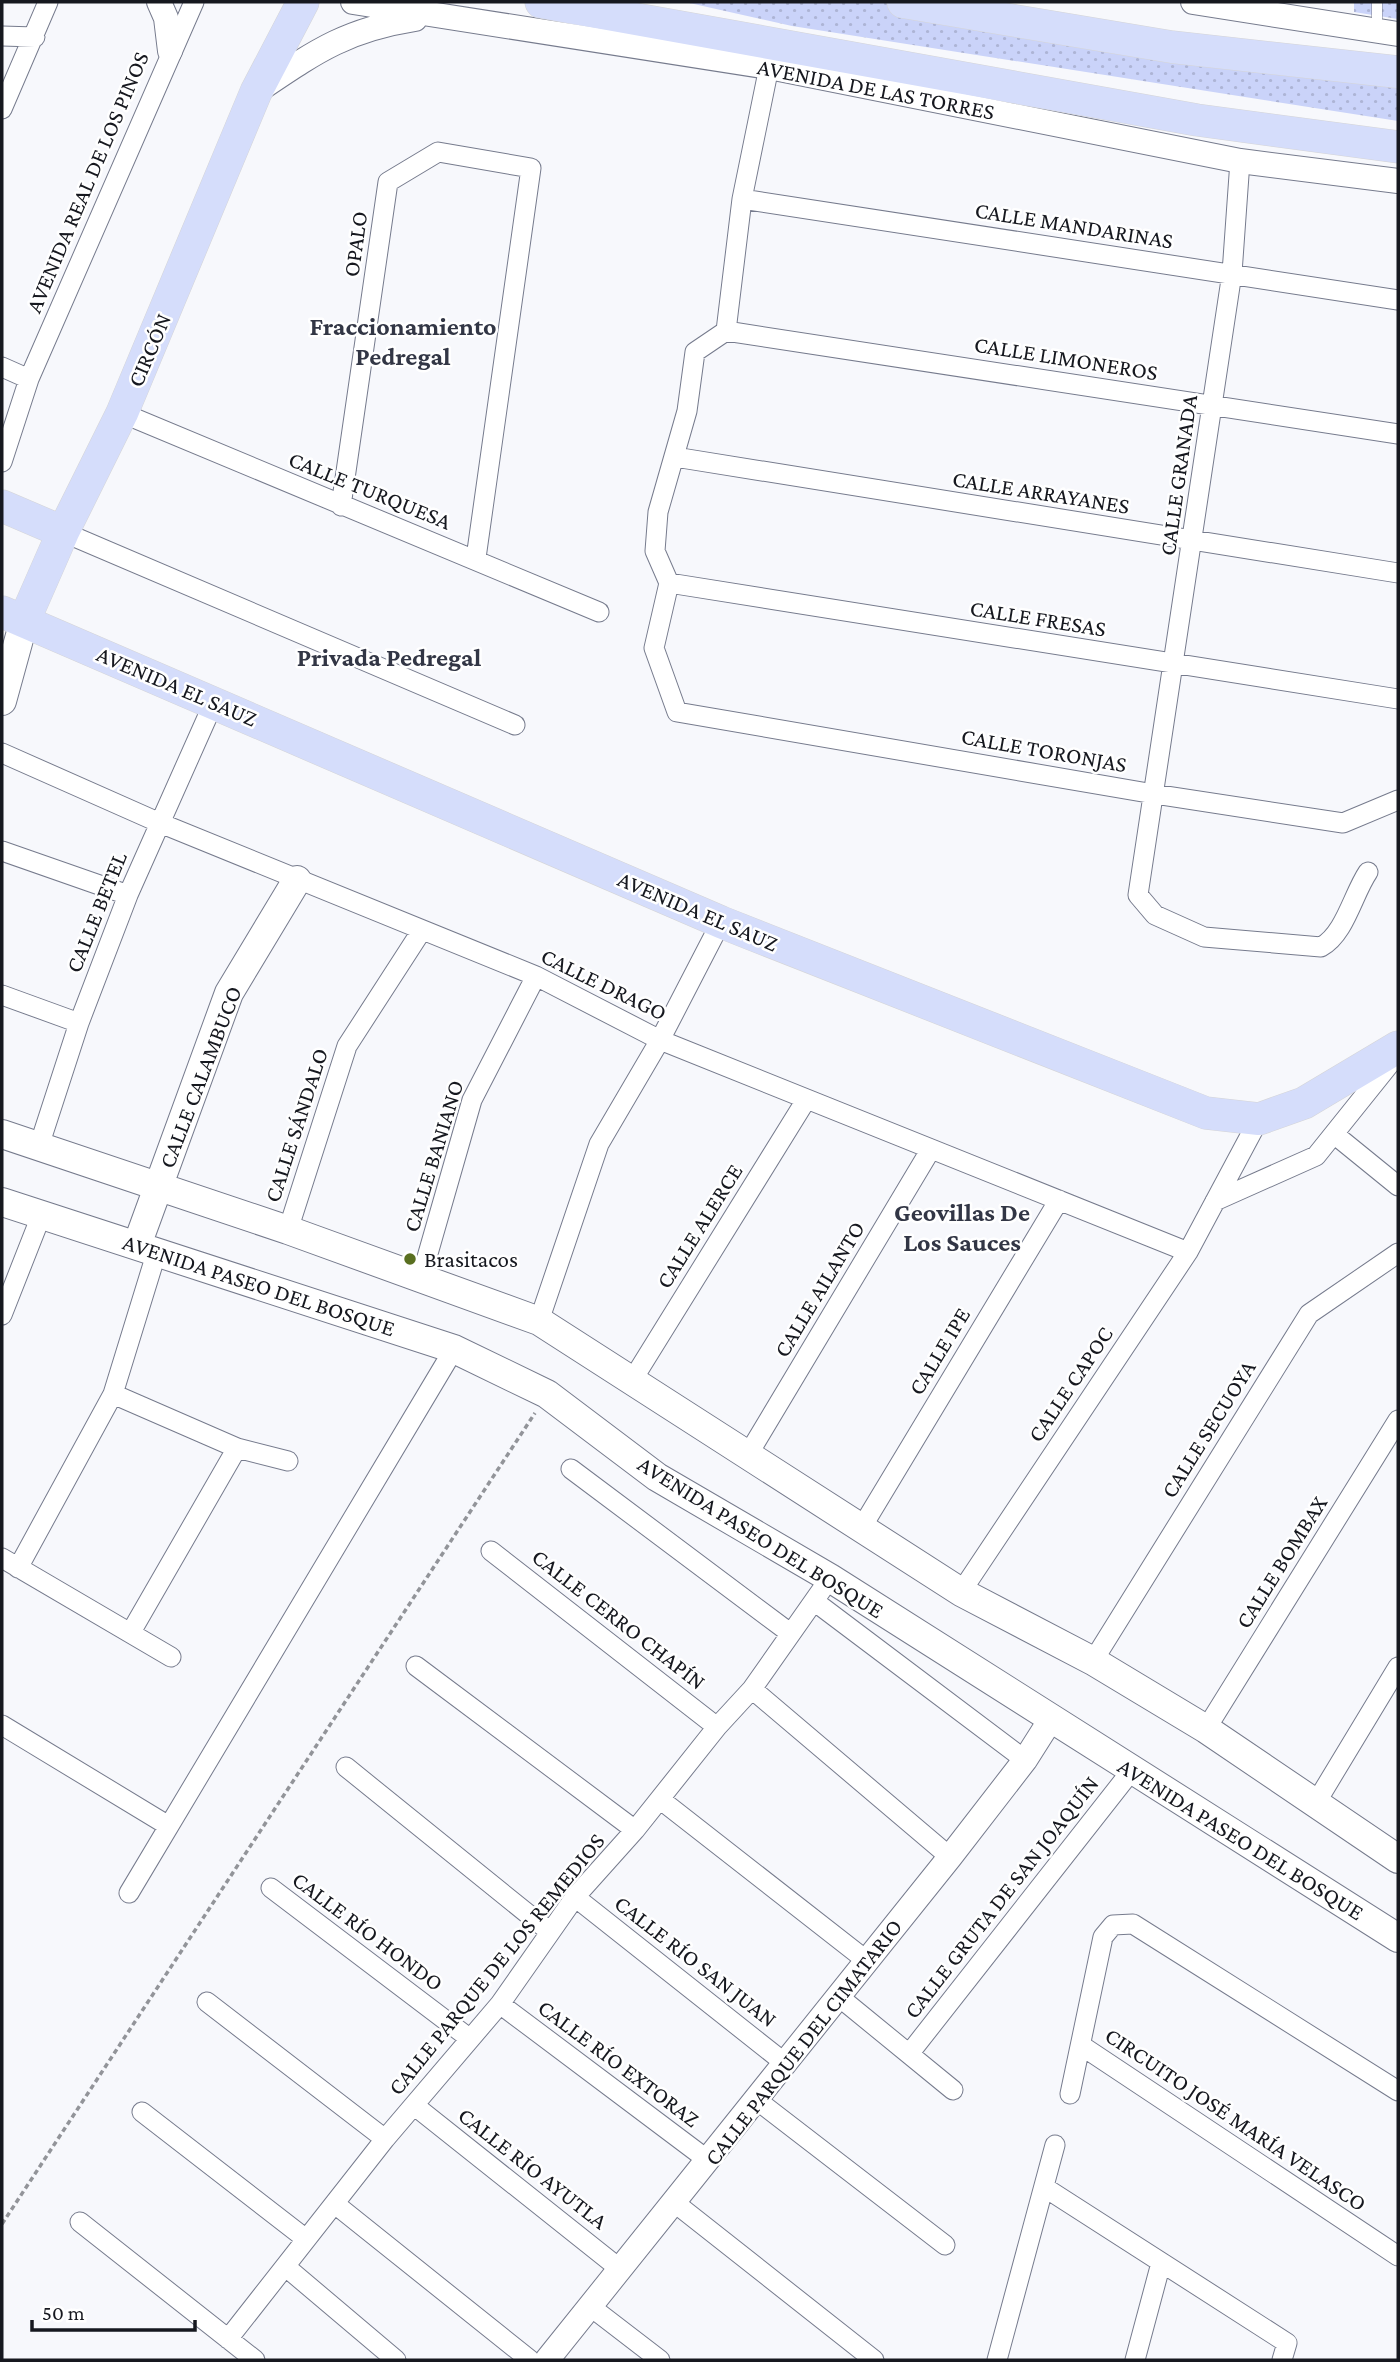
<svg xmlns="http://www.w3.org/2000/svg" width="1400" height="2362" font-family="'Crimson Pro',serif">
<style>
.grass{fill:url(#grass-dots)}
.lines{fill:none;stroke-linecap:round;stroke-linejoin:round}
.service-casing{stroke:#767b8d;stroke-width:11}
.minor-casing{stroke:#767b8d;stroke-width:21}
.tertiary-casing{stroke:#767b8d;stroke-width:26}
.secondary-casing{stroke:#767b8d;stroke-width:30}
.primary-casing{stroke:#d5d5d7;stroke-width:33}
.path{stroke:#929499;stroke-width:3.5;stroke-dasharray:5 3.5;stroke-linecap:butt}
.service{stroke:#fff;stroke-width:10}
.minor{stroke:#fff;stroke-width:19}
.tertiary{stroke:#fff;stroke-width:24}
.secondary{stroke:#fff;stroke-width:28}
.primary{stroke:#d5ddfb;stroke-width:32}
.poi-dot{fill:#596f20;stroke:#fff;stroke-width:2.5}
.labels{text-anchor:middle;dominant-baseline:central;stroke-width:5;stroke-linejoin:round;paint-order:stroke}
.street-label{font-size:23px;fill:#16181f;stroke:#fff}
.poi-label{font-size:23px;fill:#16181f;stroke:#fff;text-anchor:start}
.quarter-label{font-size:26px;font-weight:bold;fill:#323645;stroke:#fff}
</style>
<defs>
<pattern id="grass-dots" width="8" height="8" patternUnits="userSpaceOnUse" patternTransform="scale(1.75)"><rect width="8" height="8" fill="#cad3f9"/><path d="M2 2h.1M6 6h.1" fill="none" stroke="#adb4d5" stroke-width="1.8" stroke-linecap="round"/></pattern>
</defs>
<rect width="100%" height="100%" fill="#f7f8fc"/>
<!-- grass -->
<path class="grass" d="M685 2H884L1236 64 1398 83V121L792 26Z
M1354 2H1398V19L1354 12Z"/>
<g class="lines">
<defs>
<path id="service" d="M1377 2V30"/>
<path id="minor" d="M2 36 35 37
M769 67 742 199 726 331 695 352 687 411 658 512 655 551 669 583 654 648 677 712 1154 794 1343 823 1398 800
M2 109 48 2
M1240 161 1232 273 1138 895 1155 915 1204 937 1321 947C1345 934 1353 894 1368 872
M742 199 1398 300
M726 331 1398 434
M2 367 29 379
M122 413 599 612
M675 457 1398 573
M2 462 29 379 194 2
M341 506 388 182 438 152 531 168 476 558
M63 532 515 725
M669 583 1398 699
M2 753 160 823 536 976 660 1040 1188 1252
M2 851 128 895
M2 995 79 1023
M1334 1134 1398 1186
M39 1146 79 1023 128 895 214 702
M1215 1201 1316 1156 1397 1055
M288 1230 347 1046 422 930
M421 1278 472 1100 536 976
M2 1315 41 1216
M539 1321 599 1144 660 1040 721 922
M633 1379 806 1100
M113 1394 237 1448 288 1461
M749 1453 931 1149
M571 1469 790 1633
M862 1527 1059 1200
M491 1551 717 1727
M2 1558 171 1657
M18 1568 113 1394 157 1251
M961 1592 1188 1252 1259 1119
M814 1601 1025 1760
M131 1632 237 1448
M1093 1661 1309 1314 1398 1253
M416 1666 635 1830
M752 1689 950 1857
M2 1725 167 1825
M1206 1729 1398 1420
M346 1767 549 1931
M661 1800 867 1961
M1317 1801 1398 1667
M271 1888 469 2038
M129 1893 454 1349
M575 1897 786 2064
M838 1996 953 2090
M207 2002 385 2139
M500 2004 709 2161
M1082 2046 1398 2256
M909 2054 1132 1770
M1070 2094 1103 1937 1113 1925 1133 1924 1398 2091
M758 2101 945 2245
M415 2106 620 2269
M142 2112 306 2239
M1044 2187 1287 2343 1282 2360
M675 2203 874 2360
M335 2204 530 2360
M80 2222 255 2360
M286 2267 396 2360
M591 2307 660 2360
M228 2339 385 2139 500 2004 575 1897 635 1830 717 1727 752 1689 830 1578
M997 2360 1055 2145
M1135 2360 1161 2263"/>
<path id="tertiary" d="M159 2 166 18 170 51
M353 2 769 67 1240 161 1398 181
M1193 2 1398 34
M257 91C315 52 345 30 415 19
M547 2360 950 1857 1025 1760 1051 1719"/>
<path id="secondary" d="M2 701 24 621
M2 1134 288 1230 539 1321 961 1592 1093 1661 1206 1729 1398 1859
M2 1202 454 1349 547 1394 657 1477 830 1578 1398 1938
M137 1245 229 993 297 880"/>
<path id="primary" d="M541 2 1197 120 1398 147
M903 2 1172 47 1398 72
M2 506 63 532
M2 612 721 922 1206 1113 1259 1119 1304 1103 1398 1047
M24 621 63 532 122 413 256 92 303 2"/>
</defs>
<!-- service casing -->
<use href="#service" class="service-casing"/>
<!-- minor casing -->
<use href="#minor" class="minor-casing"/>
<!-- tertiary casing -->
<use href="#tertiary" class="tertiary-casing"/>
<!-- secondary casing -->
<use href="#secondary" class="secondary-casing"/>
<!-- primary casing -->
<use href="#primary" class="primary-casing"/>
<!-- path -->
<path class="path" d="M2 2224 535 1413"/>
<!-- service -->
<use href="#service" class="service"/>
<!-- minor -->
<use href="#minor" class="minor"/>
<!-- tertiary -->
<use href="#tertiary" class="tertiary"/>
<!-- secondary -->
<use href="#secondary" class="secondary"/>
<!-- primary -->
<use href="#primary" class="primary"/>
</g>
<!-- markers -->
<circle class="poi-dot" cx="410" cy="1259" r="7"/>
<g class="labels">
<!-- street labels -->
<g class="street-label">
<text transform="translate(876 89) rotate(11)">AVENIDA DE LAS TORRES</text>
<text transform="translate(87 182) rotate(-67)">AVENIDA REAL DE LOS PINOS</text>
<text transform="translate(1074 225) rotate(9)">CALLE MANDARINAS</text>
<text transform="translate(355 244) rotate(-82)">OPALO</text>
<text transform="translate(149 350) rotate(-67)">CIRCÓN</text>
<text transform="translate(1066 358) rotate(9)">CALLE LIMONEROS</text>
<text transform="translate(1178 475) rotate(-82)">CALLE GRANADA</text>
<text transform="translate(370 490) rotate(22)">CALLE TURQUESA</text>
<text transform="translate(1041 492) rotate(9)">CALLE ARRAYANES</text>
<text transform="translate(1038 618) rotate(9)">CALLE FRESAS</text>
<text transform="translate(177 686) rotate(23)">AVENIDA EL SAUZ</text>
<text transform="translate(1044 750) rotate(10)">CALLE TORONJAS</text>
<text transform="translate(698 911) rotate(23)">AVENIDA EL SAUZ</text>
<text transform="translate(96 912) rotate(-68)">CALLE BETEL</text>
<text transform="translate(604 984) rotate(26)">CALLE DRAGO</text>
<text transform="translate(200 1077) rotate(-69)">CALLE CALAMBUCO</text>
<text transform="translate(296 1125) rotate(-72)">CALLE SÁNDALO</text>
<text transform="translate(433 1156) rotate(-73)">CALLE BANIANO</text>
<text transform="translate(699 1226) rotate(-58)">CALLE ALERCE</text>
<text transform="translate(259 1285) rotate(18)">AVENIDA PASEO DEL BOSQUE</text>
<text transform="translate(819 1289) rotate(-59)">CALLE AILANTO</text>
<text transform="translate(939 1351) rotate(-59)">CALLE IPE</text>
<text transform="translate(1070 1384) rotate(-56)">CALLE CAPOC</text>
<text transform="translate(1208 1429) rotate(-58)">CALLE SECUOYA</text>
<text transform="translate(761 1537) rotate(32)">AVENIDA PASEO DEL BOSQUE</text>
<text transform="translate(1281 1562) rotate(-58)">CALLE BOMBAX</text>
<text transform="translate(619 1619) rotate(38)">CALLE CERRO CHAPÍN</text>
<text transform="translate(1241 1839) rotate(32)">AVENIDA PASEO DEL BOSQUE</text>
<text transform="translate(1001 1897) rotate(-52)">CALLE GRUTA DE SAN JOAQUÍN</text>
<text transform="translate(368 1931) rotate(37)">CALLE RÍO HONDO</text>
<text transform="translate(696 1961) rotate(38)">CALLE RÍO SAN JUAN</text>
<text transform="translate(496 1964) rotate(-51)">CALLE PARQUE DE LOS REMEDIOS</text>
<text transform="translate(803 2042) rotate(-52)">CALLE PARQUE DEL CIMATARIO</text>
<text transform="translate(619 2063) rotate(37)">CALLE RÍO EXTORAZ</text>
<text transform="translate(1236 2119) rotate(34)">CIRCUITO JOSÉ MARÍA VELASCO</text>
<text transform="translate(533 2168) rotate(38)">CALLE RÍO AYUTLA</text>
</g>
<!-- poi labels -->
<g class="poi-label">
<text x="424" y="1259">Brasitacos</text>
</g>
<!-- quarter labels -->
<g class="quarter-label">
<text x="403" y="326">Fraccionamiento<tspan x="403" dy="30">Pedregal</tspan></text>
<text x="389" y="657">Privada Pedregal</text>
<text x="962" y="1212">Geovillas De<tspan x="962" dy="30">Los Sauces</tspan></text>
</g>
</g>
<!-- border -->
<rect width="1400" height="2362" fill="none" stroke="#16181f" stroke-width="7"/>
<!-- scale -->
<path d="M32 2320v10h163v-10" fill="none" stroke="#16181f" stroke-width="3.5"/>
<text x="42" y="2320" font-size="21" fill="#16181f" stroke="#ffffff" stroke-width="5" paint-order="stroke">50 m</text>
</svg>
